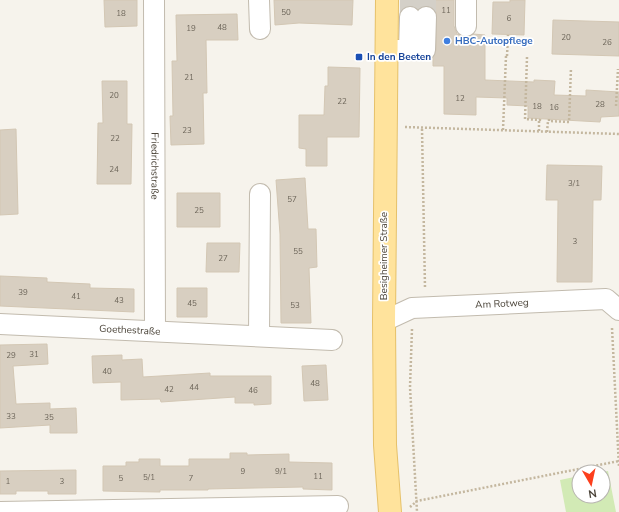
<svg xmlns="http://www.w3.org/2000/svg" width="619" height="512" font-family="'Nunito Sans',sans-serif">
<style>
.green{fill:#d2eab5}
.building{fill:#d8cfc1;stroke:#d3c7b4}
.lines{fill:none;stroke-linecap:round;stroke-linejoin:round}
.minor-tunnel{stroke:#d4d0c8;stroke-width:20;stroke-dasharray:20 10;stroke-linecap:butt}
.minor-casing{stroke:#c2bbae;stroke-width:22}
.major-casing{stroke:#e6c16a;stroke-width:24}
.path{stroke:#c4b79f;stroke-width:2.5;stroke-dasharray:2 2;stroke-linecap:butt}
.minor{stroke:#fff;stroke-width:20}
.major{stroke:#ffe39c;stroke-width:22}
.shop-dot{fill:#3f7fe0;stroke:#fff;stroke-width:1.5}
.transit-dot{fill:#1a4fb4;stroke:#fff;stroke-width:1.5}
.labels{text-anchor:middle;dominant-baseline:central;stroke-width:3.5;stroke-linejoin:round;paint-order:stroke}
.number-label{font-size:8px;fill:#6e675b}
.shop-label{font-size:10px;font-weight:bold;fill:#366cbe;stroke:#fff;text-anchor:start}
.transit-label{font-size:10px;font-weight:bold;fill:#164399;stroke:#fff;text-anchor:start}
.street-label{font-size:10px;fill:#4b4439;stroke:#fff}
</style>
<rect width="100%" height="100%" fill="#f6f3ec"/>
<!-- green -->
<path class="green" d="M608 471 616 512H566L560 480 579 476V496H603L602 472Z"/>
<!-- building -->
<path class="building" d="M104 0H137V26L105 27Z
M274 0H353L352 25 299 23 275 25Z
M408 0H454V26L457 34 466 37 473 34 485 35V80L534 82V80L555 81 554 95 586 96V90L619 92V116L601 117 600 122 528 118V106L507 105V98L476 97V115L444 114V66H433V58L436 50V12L432 7 427 6 418 9 408 6Z
M510 0H525L524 35 492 34 493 2H510Z
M237 14 238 40H206L207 93H203L204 144 171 145 170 116H173L172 61H177L176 15Z
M553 20 619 22V56L552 54Z
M328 67 360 68 359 137H327V166H306V149L299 148V115H324L325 86H328Z
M102 81H127V124H132L131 184H97L98 123H103Z
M16 129 18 214 0 215V130Z
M547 165 602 166 601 200H593L592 282H557L558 200H546Z
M305 178 308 229H316L317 267 309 268 311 323H281L280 234 276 180Z
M177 193H220V227H177Z
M207 243H240L239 272H206Z
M0 276 47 278V282L90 284V288L134 289V312L0 306Z
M177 288H207V317H177Z
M47 344 48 364 13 366 16 404 50 403V409L76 408 77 433H50V425L0 428V345Z
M122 355V360L142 359 143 377 210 373V376H271V404L254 405V403H235V397L161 402 160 399 121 400V382L93 383 92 356Z
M326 365 328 400 304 401 302 366Z
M230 453H247V455L289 454V462L332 463V490L303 489V487L208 489V490H160V492L103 491V466H126V462H139V459H160V466H189V459H230Z
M76 470V494H48V491H16V494H0V471Z"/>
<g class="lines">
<!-- minor-tunnel -->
<path class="minor-tunnel" d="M410 17V0
M426 17V0"/>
<defs>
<g id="minor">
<path id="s1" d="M154 0 155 331"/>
<path d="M259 0 260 29"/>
<path d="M466 26V0"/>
<path d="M386 50H425L426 17"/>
<path d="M409 50 410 17"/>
<path id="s2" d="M384 321 412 308 606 299 619 310"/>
<path id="s3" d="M0 324 332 340"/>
<path d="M259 336 260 194"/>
<path d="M0 512 338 506"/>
</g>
<path id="major" d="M387 0 384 321 385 445 390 512"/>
</defs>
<!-- minor casing -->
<use href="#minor" class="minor-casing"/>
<!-- major casing -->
<use href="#major" class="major-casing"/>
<!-- path -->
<path class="path" d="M507 56 508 35
M527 57 525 119 540 120V118
M616 106 618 69
M549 119V121L569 122 571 68
M405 127 619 134
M422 129 425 288
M503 130 506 56
M539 131V120
M547 132 548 121
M612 328 619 467
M412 329 410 387 417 512
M410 507 417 501 619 461"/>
<!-- minor -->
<use href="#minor" class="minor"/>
<!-- major -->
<use href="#major" class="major"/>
</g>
<!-- markers -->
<circle class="shop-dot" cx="447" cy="41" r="4"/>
<rect class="transit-dot" x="355" y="53" width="8" height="8" rx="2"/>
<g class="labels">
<!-- number labels -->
<g class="number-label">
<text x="446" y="10">11</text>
<text x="286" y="12">50</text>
<text x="121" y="13">18</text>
<text x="509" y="18">6</text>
<text x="222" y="27">48</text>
<text x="191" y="28">19</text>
<text x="566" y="37">20</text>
<text x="607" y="42">26</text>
<text x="189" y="77">21</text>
<text x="114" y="95">20</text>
<text x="460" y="98">12</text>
<text x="342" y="101">22</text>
<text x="600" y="104">28</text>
<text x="537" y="106">18</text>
<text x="554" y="107">16</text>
<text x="187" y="130">23</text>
<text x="115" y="138">22</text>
<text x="114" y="169">24</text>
<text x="574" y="183">3/1</text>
<text x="292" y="199">57</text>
<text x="199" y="210">25</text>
<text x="575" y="241">3</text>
<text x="298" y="251">55</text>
<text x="223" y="258">27</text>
<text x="23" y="292">39</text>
<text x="76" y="296">41</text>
<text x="119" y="300">43</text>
<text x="192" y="303">45</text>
<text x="295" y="305">53</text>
<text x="34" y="354">31</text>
<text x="11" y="355">29</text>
<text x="107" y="371">40</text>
<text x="315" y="383">48</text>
<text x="194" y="387">44</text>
<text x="169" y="389">42</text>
<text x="253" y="390">46</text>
<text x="11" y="416">33</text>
<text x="49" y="417">35</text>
<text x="243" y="471">9</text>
<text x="281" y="471">9/1</text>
<text x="318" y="476">11</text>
<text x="149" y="477">5/1</text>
<text x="121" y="478">5</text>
<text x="191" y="478">7</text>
<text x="8" y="481">1</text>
<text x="62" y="481">3</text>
</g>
<!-- shop labels -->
<g class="shop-label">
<text x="455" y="41">HBC-Autopflege</text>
</g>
<!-- transit labels -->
<g class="transit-label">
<text x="367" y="57">In den Beeten</text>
</g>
<!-- street labels -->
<g class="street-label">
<text stroke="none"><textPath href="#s1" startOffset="166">Friedrichstraße</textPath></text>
<text transform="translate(384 256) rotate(-90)">Besigheimer Straße</text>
<text stroke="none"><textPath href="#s2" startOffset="121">Am Rotweg</textPath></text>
<text stroke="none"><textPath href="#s3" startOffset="130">Goethestraße</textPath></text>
</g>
</g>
<!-- north arrow -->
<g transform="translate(591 484) rotate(171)"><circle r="19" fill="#ffffff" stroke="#b7b4b0"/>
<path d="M0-3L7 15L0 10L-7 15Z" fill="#fc3f1d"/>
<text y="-6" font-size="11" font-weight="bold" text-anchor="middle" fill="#4b4439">N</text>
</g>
</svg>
